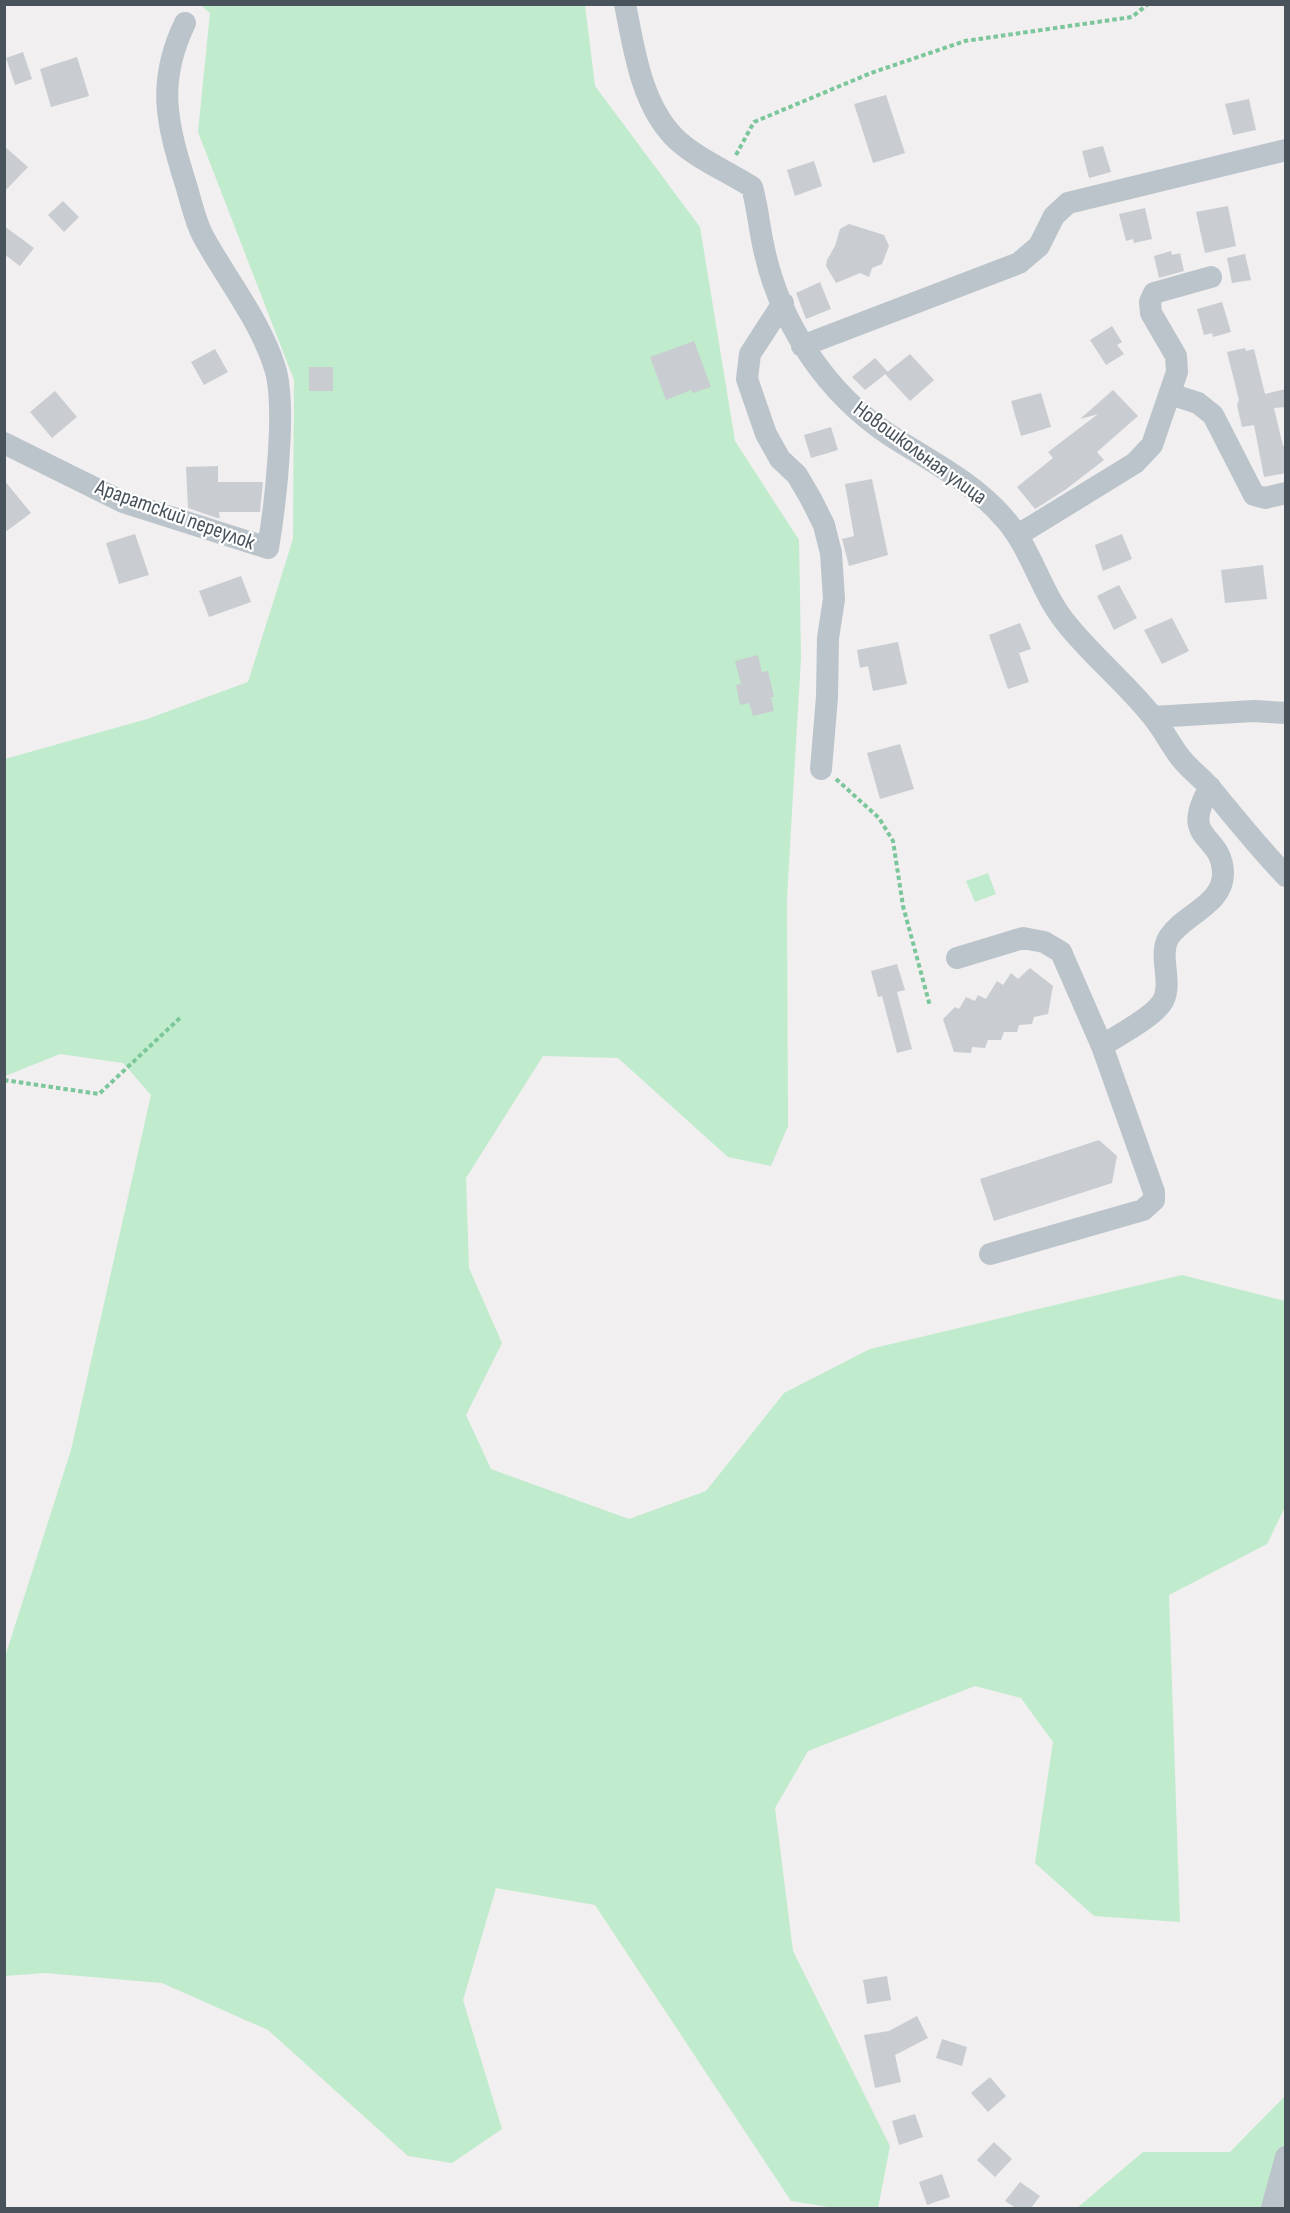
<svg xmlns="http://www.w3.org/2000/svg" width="1290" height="2213" font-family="'Sofia Sans Condensed',sans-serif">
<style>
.green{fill:#c0ebcd}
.building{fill:#c9ccd1}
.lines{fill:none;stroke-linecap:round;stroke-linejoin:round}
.path{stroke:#7bc79b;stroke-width:4;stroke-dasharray:4.5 3;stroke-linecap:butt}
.minor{stroke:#bbc4cb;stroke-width:22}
.labels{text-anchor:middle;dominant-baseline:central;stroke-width:4.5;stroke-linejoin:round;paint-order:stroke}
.street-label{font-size:22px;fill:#48535b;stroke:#fff}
</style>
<rect width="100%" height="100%" fill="#f1efef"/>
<!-- green -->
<path class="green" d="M201 5H585L595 86 700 227 735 441 799 540 801 657 787 898 788 1126 771 1166 728 1157 618 1058 543 1056 466 1178 469 1268 502 1343 466 1415 491 1469 629 1519 706 1491 784 1393 870 1349 1182 1275 1285 1301V1507L1267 1544 1169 1595 1180 1922 1094 1916 1035 1863 1053 1742 1021 1698 975 1686 808 1751 775 1808 793 1951 890 2146 878 2208H835L791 2201 595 1905 496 1888 463 2000 502 2129 452 2163 408 2156 268 2030 162 1983 45 1973 5 1976V1657L71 1450 151 1095 123 1063 60 1054 5 1076V759L147 719 248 682 293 539 294 380 198 132 210 13Z
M988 873 996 894 975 902 966 881Z
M1285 2096V2208H1077L1143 2152H1230Z"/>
<!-- building -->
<path class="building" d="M23 52 32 79 15 85 6 58Z
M77 57 89 96 51 107 40 69Z
M886 95 905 153 873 163 854 104Z
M1249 99 1256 130 1233 135 1225 104Z
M4 146 28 167 4 192Z
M1103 146 1111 172 1089 178 1082 151Z
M814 161 822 186 795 196 787 170Z
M63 201 79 217 64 232 48 215Z
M1228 206 1236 246 1205 253 1196 212Z
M1145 208 1152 239 1134 243 1133 239 1126 241 1119 214Z
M849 224 884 235 889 246 882 264 872 268 869 277 860 273 836 283 826 266 827 260 835 246 840 229Z
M4 226 34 248 20 266 4 254Z
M1171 251 1172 255 1180 253 1184 271 1159 278 1154 256Z
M1245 254 1251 280 1232 283 1227 258Z
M820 282 831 309 806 319 796 293Z
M1222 302 1231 332 1213 337 1212 333 1204 335 1197 309Z
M1112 326 1122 342 1117 345 1124 354 1106 365 1090 340Z
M694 341 711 387 693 393 691 390 666 400 650 357Z
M1245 348 1246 351 1254 349 1265 394 1286 389V407L1274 408 1283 446H1286V473L1264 477 1254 425 1242 427 1237 405 1239 400 1227 352Z
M215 349 228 372 204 385 191 362Z
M910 354 934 380 910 401 885 374Z
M875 358 888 372 865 390 852 377Z
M309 367H333V391H309Z
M1113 390 1138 416 1097 452 1104 460 1065 490 1035 509 1017 487 1053 458 1048 452 1098 414 1080 419Z
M55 391 77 417 52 438 30 412Z
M1041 393 1051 427 1021 436 1011 401Z
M831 427 838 450 811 458 804 435Z
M218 466V482H263L260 512H219L220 518H217L188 508 186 467Z
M872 479 888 555 849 566 842 539 854 536 845 484Z
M4 480 31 513 4 533Z
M135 534 149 575 119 584 106 543Z
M1122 534 1132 559 1103 571 1095 545Z
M1263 565 1267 599 1225 603 1221 570Z
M241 576 251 602 209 617 199 591Z
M1119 585 1137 618 1114 630 1097 596Z
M1172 618 1189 651 1162 664 1144 630Z
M1020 623 1031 649 1019 653 1029 682 1008 689 989 635Z
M898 642 907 684 873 691 868 666 860 668 857 650Z
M758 655 762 672 768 671 774 697H771L774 711 753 716 749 703 740 705 736 685 741 684 735 661Z
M900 744 914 789 880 799 867 753Z
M897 964 905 990 897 992 912 1049 897 1053 882 996 878 997 871 971Z
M1030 968 1053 986 1048 1014 1034 1017 1032 1024 1019 1025 1017 1032H1004L1001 1040H988L985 1048 972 1047 971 1053 954 1052 943 1019 955 1007 959 1009 966 997 975 1001 978 995 986 999 997 981 1003 985 1011 973 1018 979Z
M1099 1140 1117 1156 1112 1183 994 1221 980 1179Z
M887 1976 891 2000 867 2004 863 1980Z
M917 2016 928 2038 895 2055 901 2082 875 2088 864 2035 889 2031Z
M942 2039 967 2047 962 2066 936 2058Z
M990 2077 1006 2096 988 2112 971 2093Z
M915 2114 923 2137 899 2145 892 2121Z
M994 2142 1012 2159 995 2177 977 2160Z
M942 2174 950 2197 927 2205 919 2182Z
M1020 2182 1040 2196 1031 2208H1016L1005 2201Z"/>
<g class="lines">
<!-- path -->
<path class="path" d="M736 155 754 122 871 73 965 41 1132 17 1148 4
M836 779 879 818 893 841 903 906 930 1006
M4 1080 99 1094 182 1016"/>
<!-- minor -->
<path class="minor" d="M625 4C634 49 641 103 674 137 695 158 727 171 752 187 758 209 759 227 764 249 780 324 827 394 891 436 930 461 973 482 1004 518 1032 549 1040 591 1066 623 1092 656 1126 683 1152 716 1163 729 1170 744 1180 757 1189 769 1202 778 1212 790 1236 819 1259 848 1286 876
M783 303 750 354 747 379 766 434 780 459 797 475 811 499 824 525 831 553 834 599 828 638 827 697 821 769
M802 346 1019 263 1039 246 1054 216 1068 203 1286 150
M1170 394 1198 403 1213 415 1254 495 1265 498 1286 493
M4 443 123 502 268 548C275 507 287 406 275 368 260 320 227 280 203 236 195 221 191 201 186 185 167 124 156 83 185 23
M1018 535 1135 463 1152 445 1177 372 1176 356 1151 313 1150 302 1154 293 1211 277
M1153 717 1254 711 1286 713
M957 958 1023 938 1044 942 1061 952 1102 1046C1118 1035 1150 1019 1161 1004 1175 985 1157 956 1169 937 1183 915 1224 904 1223 873 1222 832 1178 842 1210 787
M990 1254 1143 1210 1154 1200V1192L1102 1046
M1272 2208 1286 2157"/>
</g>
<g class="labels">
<!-- street labels -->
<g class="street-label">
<text transform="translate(920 453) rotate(36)">Новошкольная улица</text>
<text transform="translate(175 515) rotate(20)">Араратский переулок</text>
</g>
</g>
<!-- border -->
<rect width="1290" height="2213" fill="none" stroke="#48535b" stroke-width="12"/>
</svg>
